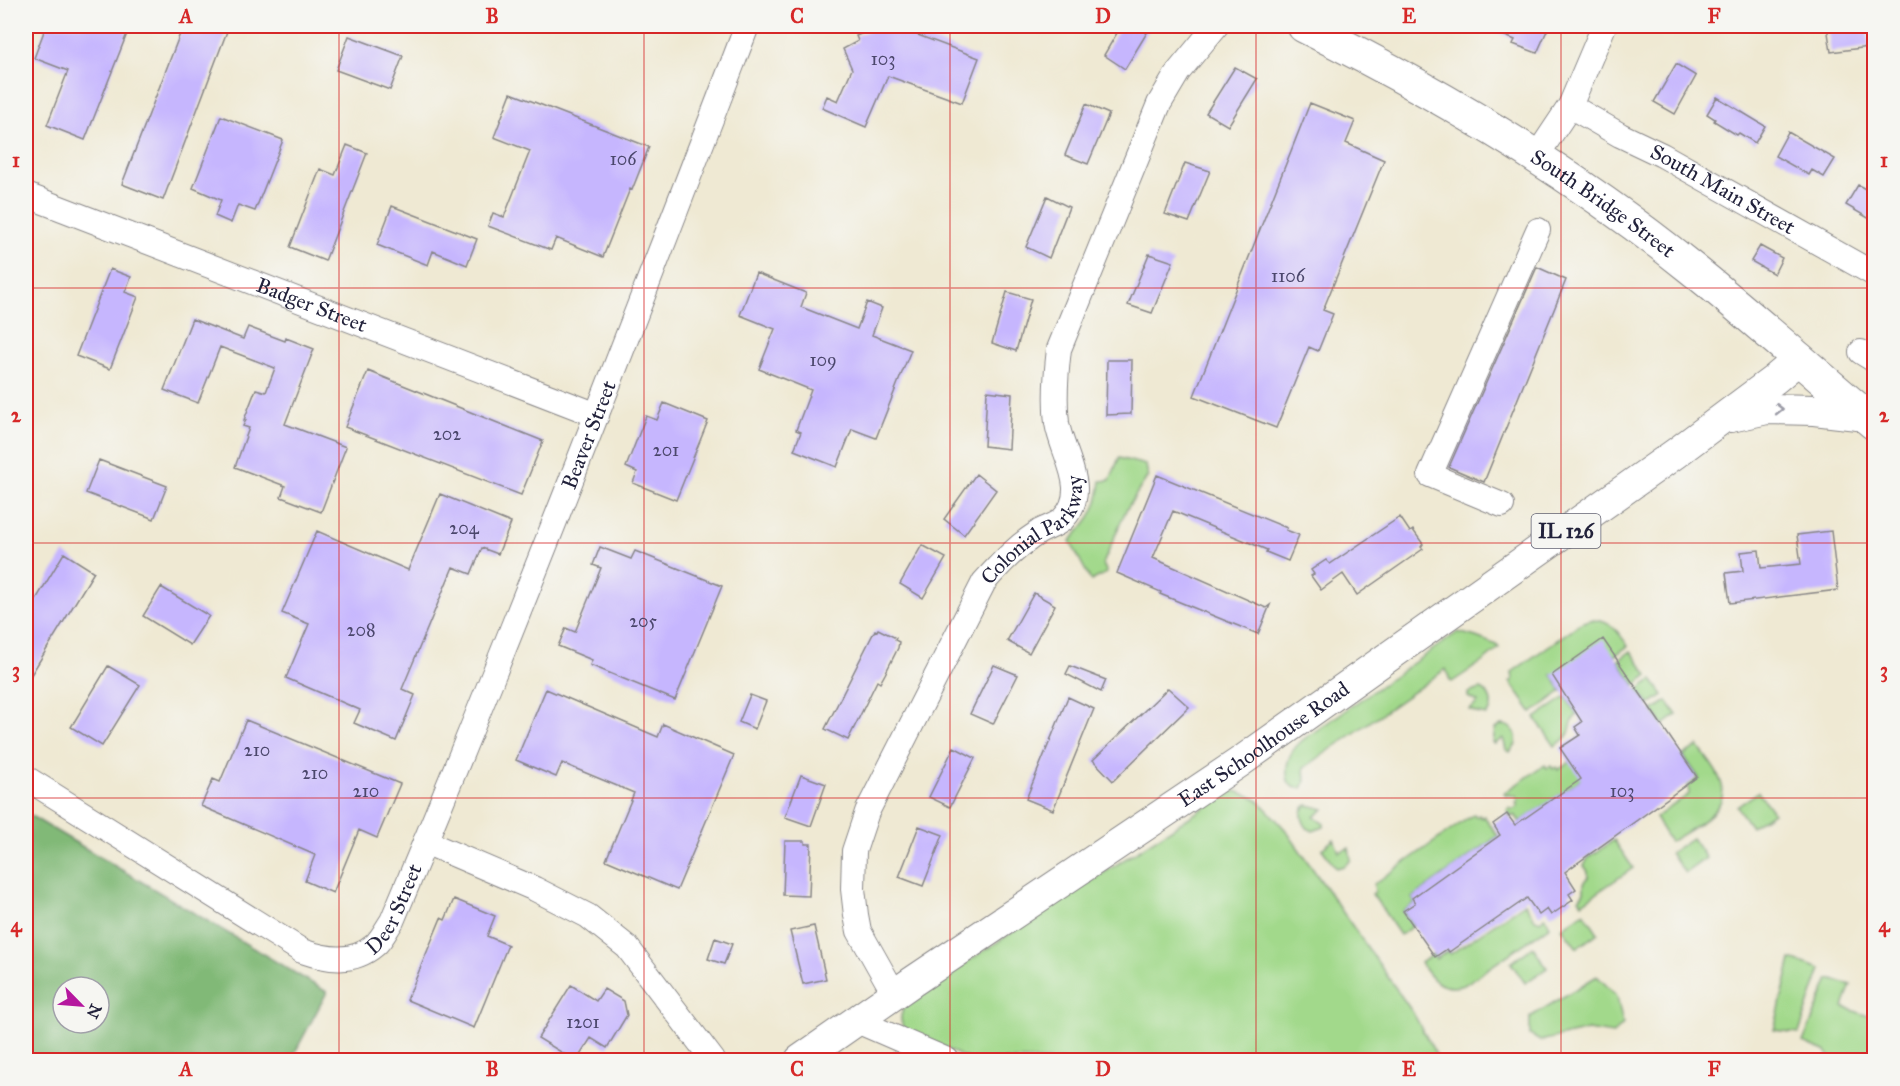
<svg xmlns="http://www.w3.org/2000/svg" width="1900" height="1086" font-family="'IM FELL Great Primer',serif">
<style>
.green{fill:#a2d98b;stroke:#627e63;stroke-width:1.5}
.forest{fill:#81b977;stroke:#526e59;stroke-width:1.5;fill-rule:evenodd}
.building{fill:#c6b6fe}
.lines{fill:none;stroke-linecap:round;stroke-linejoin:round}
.minor-casing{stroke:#888687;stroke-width:26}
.major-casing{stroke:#888687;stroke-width:32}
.highway-casing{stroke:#888687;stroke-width:35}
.minor{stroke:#fff;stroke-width:24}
.major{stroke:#fff;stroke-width:30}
.highway{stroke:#fff;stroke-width:33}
.oneway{stroke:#9c9ca7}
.grid{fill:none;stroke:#d62828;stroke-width:1.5;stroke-opacity:0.55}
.labels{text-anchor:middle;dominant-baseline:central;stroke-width:4.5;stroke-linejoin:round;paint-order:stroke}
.number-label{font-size:18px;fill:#4b476c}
.shield{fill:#f6f6f2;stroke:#626272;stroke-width:1.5}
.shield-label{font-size:20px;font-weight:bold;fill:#22223b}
.street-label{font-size:21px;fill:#22223b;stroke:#f6f6f2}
.neatline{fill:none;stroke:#d62828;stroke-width:2}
.grid-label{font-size:20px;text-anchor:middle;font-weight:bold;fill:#d62828}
</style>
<rect width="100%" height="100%" fill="#f6f6f2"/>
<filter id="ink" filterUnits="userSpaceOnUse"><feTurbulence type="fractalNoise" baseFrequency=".0167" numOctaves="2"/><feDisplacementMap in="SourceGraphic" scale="12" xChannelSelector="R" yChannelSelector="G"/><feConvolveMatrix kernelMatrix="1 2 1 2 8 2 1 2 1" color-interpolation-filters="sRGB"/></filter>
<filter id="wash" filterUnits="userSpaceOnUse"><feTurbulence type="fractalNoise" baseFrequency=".008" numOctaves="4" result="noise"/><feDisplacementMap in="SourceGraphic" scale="24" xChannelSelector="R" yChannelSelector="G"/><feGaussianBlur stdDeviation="1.35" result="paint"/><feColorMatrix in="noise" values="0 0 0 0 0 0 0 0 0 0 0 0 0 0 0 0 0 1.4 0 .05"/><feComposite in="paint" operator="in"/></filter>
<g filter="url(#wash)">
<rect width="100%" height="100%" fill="#efe9d3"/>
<!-- green -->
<path class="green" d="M1119 458 1146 465 1148 476 1126 510 1103 564 1107 573 1091 581 1070 541C1089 521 1098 510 1101 481L1110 480Z
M1590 620C1610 619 1618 631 1628 646L1614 656 1552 675 1562 691 1532 713 1510 682 1513 680 1512 672 1581 623Z
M1458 632 1476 637 1497 645 1499 648 1485 660 1452 682 1450 681 1446 669 1304 768 1305 782 1302 788C1283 791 1285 766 1291 754 1294 748 1299 743 1304 739Z
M1631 651 1648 675 1635 685 1618 661Z
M1652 680 1663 695 1649 705 1638 690Z
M1481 689C1490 693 1493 702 1490 711L1486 715 1476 713 1470 710 1478 702 1468 697V693Z
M1566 697 1577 715C1571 720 1572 725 1569 733 1567 739 1560 742 1555 746L1535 718Z
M1667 701 1677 715 1663 725 1653 710Z
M1501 725C1512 725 1518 734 1516 744L1510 752 1506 750 1503 738 1495 744 1493 743 1495 729Z
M1698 746C1705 757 1717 769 1721 782 1732 811 1689 829 1670 842L1655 818 1689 794 1688 786 1699 778 1683 755Z
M1577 757 1589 774 1520 822 1515 815 1511 817 1507 810 1510 808 1512 810 1518 806 1516 803 1519 801 1515 795 1512 797 1510 794 1506 796 1504 793 1545 765 1547 768 1551 766 1553 769 1556 767 1558 770Z
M1231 790 1248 795 1259 801 1285 829 1413 1013 1439 1060H970L905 1030C895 1015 905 1005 916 995Z
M1758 792 1773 812 1751 827 1737 807Z
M1308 805 1324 809 1314 817 1324 824V827L1313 831 1307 828C1302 821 1298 810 1308 805Z
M1474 814 1476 817 1479 815 1482 818 1484 816 1498 836 1412 898 1415 903 1403 911 1413 926 1400 935 1372 894 1375 892 1374 884Z
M1692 838 1706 858 1685 873 1670 853Z
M1334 839 1339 852 1349 848 1351 860 1344 866 1336 868 1322 849Z
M1614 840 1633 868 1582 903 1579 899 1584 892V883C1589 878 1590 872 1584 866L1588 858Z
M1525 903 1535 919 1540 921 1545 917 1550 926 1464 985C1442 992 1432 980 1421 963L1433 954 1436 959 1447 951 1450 954Z
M1584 912 1598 933 1577 948 1562 928Z
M1533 947 1547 968 1525 983 1511 963Z
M1791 959 1821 969 1799 1033 1774 1030Z
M1597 976 1617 996 1623 1024 1613 1034 1588 1030 1540 1041 1530 1035V1017Z
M1829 979 1851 985 1843 1007 1874 1018V1060H1833L1825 1051 1803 1042Z"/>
<!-- forest -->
<path class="forest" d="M26 813 327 992 291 1060H26ZM63 987H99V1023H63Z"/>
<g id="blocks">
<!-- building -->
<path class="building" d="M46 26H130L85 140 47 125 68 71 34 58Z
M183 26H229L163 200 122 184Z
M879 26 881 31 894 26H902L904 30 979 58 962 103 888 76 866 127 822 108 827 96 838 101 852 69 843 49 858 41 856 36Z
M1121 26H1151L1125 69 1104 55Z
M1481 26H1549L1537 53 1513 44 1515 40Z
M1827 26H1867L1869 47 1831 52Z
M349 36 403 56 390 90 336 70Z
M1676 64 1696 76 1675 114 1654 102Z
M1235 67 1257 79 1228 126 1206 113Z
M511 93 649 147 632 190 630 189 603 257 556 238 551 250 488 226 493 213 504 217 530 151 494 137Z
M1717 97 1765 126 1755 143 1739 133 1737 135 1714 121 1715 119 1707 114Z
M1310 103 1355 121 1346 143 1384 160 1323 310 1333 314 1318 351 1309 347 1276 428 1194 396Z
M1086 104 1109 114 1088 164 1065 155Z
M221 116 283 140 255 211 238 205 231 223 215 216 221 200 193 188Z
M1788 132 1835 159 1824 177 1812 170 1809 175 1775 156Z
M347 145 367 153 325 261 290 247 320 169 335 175Z
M1185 163 1210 171 1189 222 1165 214Z
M1858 185 1875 194V222L1846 205Z
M1047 196 1069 207 1049 258 1026 247Z
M392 206 477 239 467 265 433 251 428 265 377 245Z
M1760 246 1782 258 1774 274 1751 261Z
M1149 254 1173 262 1152 313 1128 305Z
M1537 267 1566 280 1484 482 1449 467Z
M110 269 131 277 125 292 138 297 110 369 76 356Z
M756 273 806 293 801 307 857 329 867 302 882 308 872 335 911 350 876 438 852 429 837 467 794 450 801 432 796 430 811 390 759 369 775 329 740 315Z
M1007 292 1031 299 1016 351 992 343Z
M192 319 243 339 248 327 285 341 286 338 314 349 285 424 346 447 321 512 281 497 285 486 235 467 249 428 243 426 246 420H244L256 389 266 392 275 368 220 347 198 403 164 390Z
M1107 360H1132L1131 414 1106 415Z
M368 371 543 441 521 495 345 427Z
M987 391 1012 394 1009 449 984 446Z
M664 403 708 421 676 500 633 483 637 472 626 467 646 416 657 420Z
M99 460 167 486 154 519 86 493Z
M976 474 996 490 964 535 944 519Z
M1157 475 1287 528 1286 530 1299 535 1288 561 1266 552 1267 550 1173 511 1153 558 1266 608 1270 605 1258 634 1160 594 1161 592 1117 573Z
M440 494 511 523 498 554 482 548 471 574 453 567 402 689 415 695 396 741 354 723 360 710 286 678 309 624 282 613 317 531 408 570Z
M1400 517 1410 532 1413 530 1423 544 1421 547 1423 549 1357 595 1343 574 1321 590 1311 576 1314 574 1311 570 1326 560 1330 564Z
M1831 531 1838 590 1730 603 1726 573 1743 571 1741 552 1759 550 1761 568 1801 564 1797 535Z
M922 545 946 558 923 598 900 584Z
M600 547 631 559 635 551 722 586 675 700 590 665 592 660 558 646 566 628 575 632 601 568 593 565Z
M64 553 94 572 26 683V616Z
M161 587 209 616 190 645 143 616Z
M1034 593 1055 605 1029 653 1007 641Z
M878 629 896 638 895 640 899 642 898 648 885 674 880 683 877 681 848 740 825 729 875 630 877 631Z
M1603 639 1697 777 1565 872 1576 889 1569 894 1573 900 1551 915 1547 909 1539 915 1527 898 1449 952 1447 949 1435 957 1403 911 1415 903 1412 898 1500 835 1493 824 1507 814 1515 825 1581 779 1560 748 1580 735 1575 727 1582 722 1552 675Z
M994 665 1018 675 993 724 970 714Z
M108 666 140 685 102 746 71 727Z
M1070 666 1106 680 1101 692 1066 674Z
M1168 688 1189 707 1113 781 1093 760Z
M546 689 658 737 663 724 734 755 677 890 606 860 634 793 562 763 556 777 516 760Z
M750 695 766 701 755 729 739 722Z
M1068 697 1094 709 1053 810 1026 799Z
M246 720 400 784 377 838 359 830 333 893 305 881 315 855 201 806 213 779 220 782Z
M954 747 975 758 950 807 929 797Z
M801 775 826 784 811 826 785 817Z
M919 826 943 835 923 886 899 877Z
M785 841H805V844H811L809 896 783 895Z
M454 899 495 916 487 936 508 945 474 1028 407 1000 441 918 445 920Z
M814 926 826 979 803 984 790 931Z
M715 938 732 944 724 964 708 959Z
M571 985 596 1001 604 989 624 1001 627 1015 607 1048 591 1038 577 1060H574L538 1038Z"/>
</g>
</g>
<g filter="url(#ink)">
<use href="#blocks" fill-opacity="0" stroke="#888687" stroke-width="1.5"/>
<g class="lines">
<defs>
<g id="minor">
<path id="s1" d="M1570 106 1620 135 1662 155 1874 274"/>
<path d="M1536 157 1570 106 1604 26"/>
<path id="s2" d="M26 195 597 415"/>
<path d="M1861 352 1874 360"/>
<path d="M1502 505 1430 475 1538 230"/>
<path id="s3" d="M26 778 302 951C328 960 353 964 375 945 382 939 387 928 392 921 517 625 632 325 747 26"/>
<path d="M425 842 535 889 588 916 627 947 713 1060"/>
<path id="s4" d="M895 995 859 931 856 915 853 889 854 851 867 812 984 582C1001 563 1017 546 1039 532 1046 528 1057 525 1063 519 1091 490 1062 455 1057 423 1054 398 1056 374 1059 349L1159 104 1178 72 1216 26"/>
<path d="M857 1021 947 1060"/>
</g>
<g id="major">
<path d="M1731 417 1767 409 1814 410 1866 416"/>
<path id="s5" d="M800 1060 912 982 1240 762 1676 453 1775 379 1800 358"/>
</g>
<g id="highway">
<path id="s6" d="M1304 26C1440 93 1573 173 1691 268 1754 318 1813 372 1874 423"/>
</g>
</defs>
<!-- minor casing -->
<use href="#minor" class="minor-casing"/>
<!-- major casing -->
<use href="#major" class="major-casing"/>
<!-- highway casing -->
<use href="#highway" class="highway-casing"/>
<!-- minor -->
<use href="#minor" class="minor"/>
<!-- major -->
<use href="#major" class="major"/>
<!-- highway -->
<use href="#highway" class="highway"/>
</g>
<!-- one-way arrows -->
<defs><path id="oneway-chevron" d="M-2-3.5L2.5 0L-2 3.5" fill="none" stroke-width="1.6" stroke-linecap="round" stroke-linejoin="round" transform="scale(1.5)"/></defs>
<use class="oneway" href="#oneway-chevron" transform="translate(1779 409)"/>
</g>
<!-- grid -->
<path class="grid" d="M339 26V1060M644 26V1060M950 26V1060M1256 26V1060M1561 26V1060M26 288H1874M26 543H1874M26 798H1874"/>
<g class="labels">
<!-- number labels -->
<g class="number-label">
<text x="883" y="59">103</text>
<text x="623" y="159">106</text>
<text x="1288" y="276">1106</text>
<text x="823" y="360">109</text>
<text x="447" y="434">202</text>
<text x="666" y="450">201</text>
<text x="464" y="528">204</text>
<text x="643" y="621">205</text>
<text x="361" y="630">208</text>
<text x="257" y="750">210</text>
<text x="315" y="773">210</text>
<text x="366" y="791">210</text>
<text x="1622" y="791">103</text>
<text x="583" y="1022">1201</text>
</g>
<!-- shield labels -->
<rect class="shield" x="1531.5" y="514" width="69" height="34" rx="4.5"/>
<g class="shield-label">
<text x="1566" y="531">IL 126</text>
</g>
<!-- street labels -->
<g class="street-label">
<text stroke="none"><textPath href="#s1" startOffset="174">South Main Street</textPath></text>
<text stroke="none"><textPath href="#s6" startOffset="348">South Bridge Street</textPath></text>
<text stroke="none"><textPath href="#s2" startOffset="306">Badger Street</textPath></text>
<text stroke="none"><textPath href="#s3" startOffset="957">Beaver Street</textPath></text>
<text stroke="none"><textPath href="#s4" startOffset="528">Colonial Parkway</textPath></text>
<text stroke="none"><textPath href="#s5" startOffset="561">East Schoolhouse Road</textPath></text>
<text stroke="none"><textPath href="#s3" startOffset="444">Deer Street</textPath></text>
</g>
</g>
<!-- margin -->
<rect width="1900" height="1086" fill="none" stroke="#f6f6f2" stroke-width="66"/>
<!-- north arrow -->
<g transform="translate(81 1005) rotate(115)"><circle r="28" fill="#f6f6f2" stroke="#a1a1a9" stroke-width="1.5"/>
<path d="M0-4.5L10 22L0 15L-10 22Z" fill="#b5179e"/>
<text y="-9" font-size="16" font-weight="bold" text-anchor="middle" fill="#22223b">N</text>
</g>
<rect x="33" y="33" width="1834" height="1020" class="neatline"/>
<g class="grid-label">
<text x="186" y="23">A</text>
<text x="492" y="23">B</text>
<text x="797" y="23">C</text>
<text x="1103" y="23">D</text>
<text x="1409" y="23">E</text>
<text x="1714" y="23">F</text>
<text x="16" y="167">1</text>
<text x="1884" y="167">1</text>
<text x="16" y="422">2</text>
<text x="1884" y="422">2</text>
<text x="16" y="677">3</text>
<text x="1884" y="677">3</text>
<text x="16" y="932">4</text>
<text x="1884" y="932">4</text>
<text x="186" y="1076">A</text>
<text x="492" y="1076">B</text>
<text x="797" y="1076">C</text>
<text x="1103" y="1076">D</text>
<text x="1409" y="1076">E</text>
<text x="1714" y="1076">F</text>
</g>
</svg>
